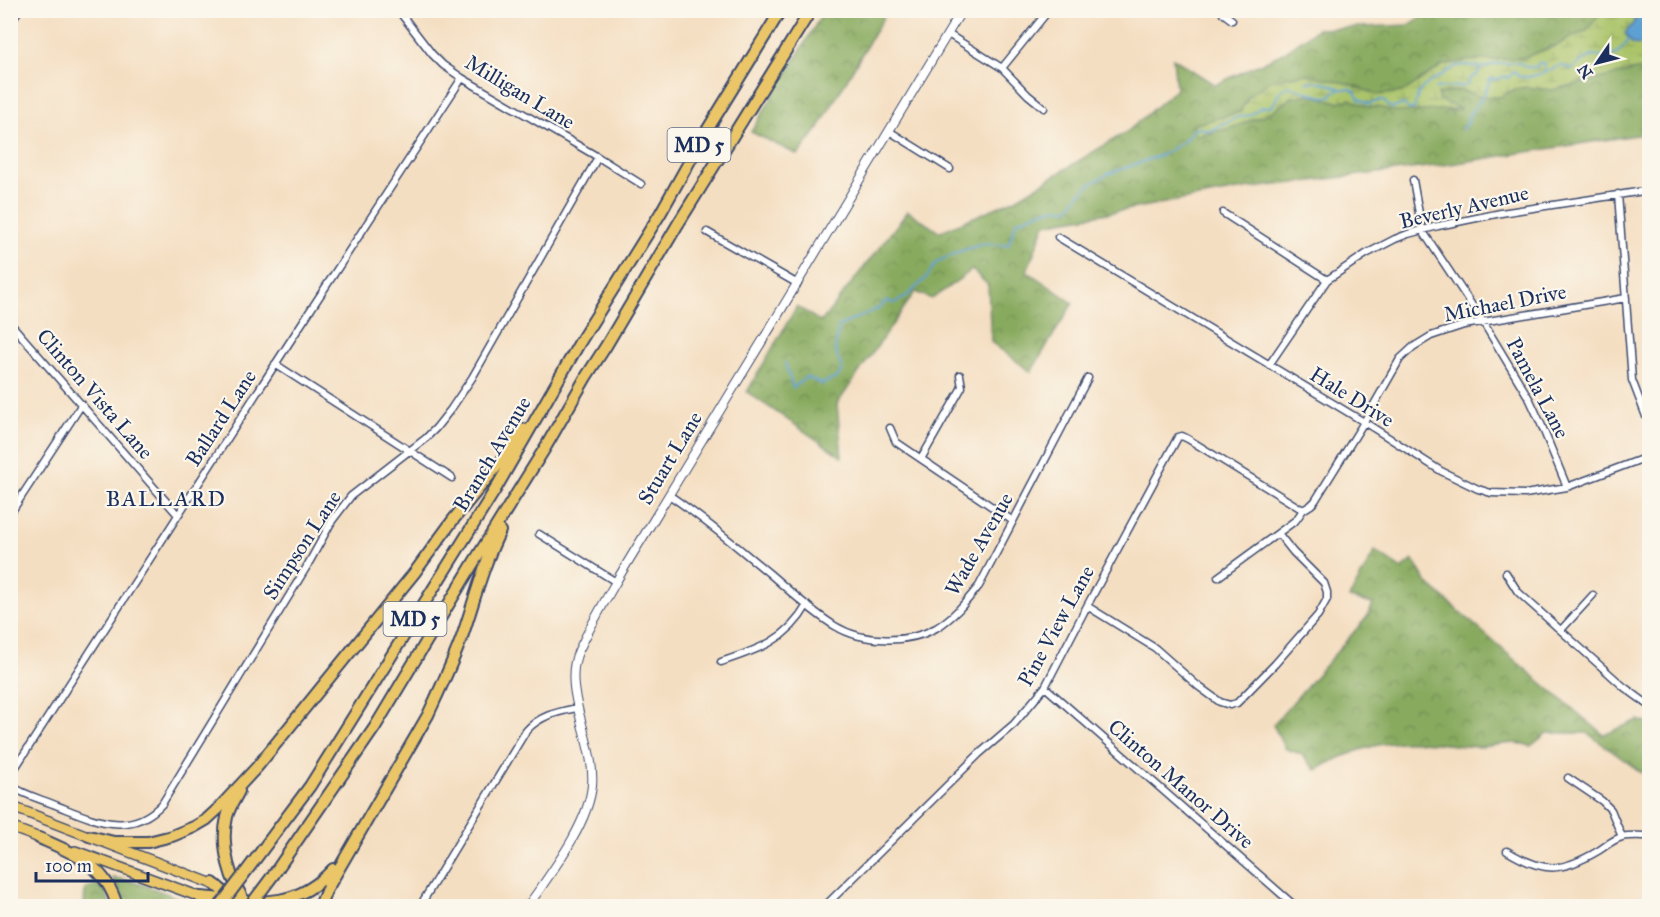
<svg xmlns="http://www.w3.org/2000/svg" width="1660" height="917" font-family="'IM FELL Great Primer',serif">
<style>
.forest{fill:url(#forest-crowns);stroke:#526c5e;stroke-width:1.5}
.wetland{fill:url(#wetland-marsh);stroke:#637a64;stroke-width:1.5}
.water{fill:#5fa0d2;stroke:#3d6898;stroke-width:1.5}
.lines{fill:none;stroke-linecap:round;stroke-linejoin:round}
.stream{stroke:#5fa0d2;stroke-width:2}
.minor-casing{stroke:#3c496d;stroke-width:9}
.tertiary-casing{stroke:#3c496d;stroke-width:10}
.primary-casing{stroke:#3c496d;stroke-width:12}
.motorway-casing{stroke:#3c496d;stroke-width:14}
.minor{stroke:#fff;stroke-width:6}
.tertiary{stroke:#fff;stroke-width:8}
.primary{stroke:#ebc669;stroke-width:9}
.motorway{stroke:#ebc669;stroke-width:10}
.motorway-bridge-casing{stroke:#3c496d;stroke-width:14;stroke-linecap:butt}
.motorway-bridge{stroke:#ebc669;stroke-width:10}
.labels{text-anchor:middle;dominant-baseline:central;stroke-width:4.5;stroke-linejoin:round;paint-order:stroke}
.shield{fill:#fbf7ec;stroke:#5e6b89;stroke-width:1.5}
.shield-label{font-size:20px;font-weight:bold;fill:#1b2f5e}
.street-label{font-size:21px;fill:#1b2f5e;stroke:#fbf7ec}
.neighbourhood-label{font-size:22px;letter-spacing:1.5px;fill:#1b2f5e;stroke:#fbf7ec}
</style>
<defs>
<pattern id="forest-crowns" width="20" height="18" patternUnits="userSpaceOnUse" patternTransform="scale(1.5)"><rect width="20" height="18" fill="#88aa5e"/><path d="M2 6a3 3 0 1 1 6 0M12 15a3 3 0 1 1 6 0" fill="none" stroke="#6e8b51"/></pattern>
<pattern id="wetland-marsh" width="20" height="14" patternUnits="userSpaceOnUse" patternTransform="scale(1.5)"><rect width="20" height="14" fill="#abc46a"/><path d="M1 5h8M5 5V1M11 12h8M15 12V8" fill="none" stroke="#8aa05a"/></pattern>
</defs>
<rect width="100%" height="100%" fill="#fbf7ec"/>
<filter id="ink" filterUnits="userSpaceOnUse"><feTurbulence type="fractalNoise" baseFrequency=".0167" numOctaves="2"/><feDisplacementMap in="SourceGraphic" scale="12" xChannelSelector="R" yChannelSelector="G"/><feConvolveMatrix kernelMatrix="1 2 1 2 8 2 1 2 1" color-interpolation-filters="sRGB"/></filter>
<filter id="wash" filterUnits="userSpaceOnUse"><feTurbulence type="fractalNoise" baseFrequency=".008" numOctaves="4" result="noise"/><feDisplacementMap in="SourceGraphic" scale="24" xChannelSelector="R" yChannelSelector="G"/><feGaussianBlur stdDeviation="1.35" result="paint"/><feColorMatrix in="noise" values="0 0 0 0 0 0 0 0 0 0 0 0 0 0 0 0 0 1.4 0 .05"/><feComposite in="paint" operator="in"/></filter>
<g filter="url(#wash)">
<rect width="100%" height="100%" fill="#f4dec1"/>
<!-- forest -->
<path class="forest" d="M824 11H887L818 129 798 155 751 132Z
M1431 11H1602L1587 31 1567 39 1558 45 1523 58 1443 65 1403 92 1377 95 1349 84 1250 95 1240 112 1193 125 1197 136 1234 127 1269 113 1293 97 1309 94 1338 102 1350 99 1368 107H1378L1397 111 1435 109 1453 111 1438 100V94L1461 90 1479 96 1500 97 1515 89 1526 87 1552 90 1649 67V133L1444 165 1244 189 1045 224 1027 271 1073 303 1031 372 991 342 988 285 972 270 932 299 915 292 837 404 842 457 747 392 797 306 821 322 908 211 939 232 1016 199 1128 131 1176 89 1173 58 1215 85 1283 53 1317 29 1409 25Z
M1375 551 1402 569 1413 560 1427 583 1517 662 1604 735 1638 720 1649 724V778L1587 733H1547L1531 746C1513 739 1495 747 1476 747 1456 746 1437 742 1417 742 1379 740 1349 752 1316 770L1301 754 1286 749 1273 725 1367 617 1373 604 1349 598Z
M113 878C131 878 175 897 194 904L193 906H125L119 888Z
M98 885 107 894 110 906H84L85 888Z"/>
<!-- wetland -->
<path class="wetland" d="M1602 11H1636C1633 25 1637 41 1649 50V67L1552 90 1526 87 1515 89 1500 97 1479 96 1461 90 1438 94V100L1461 109 1397 112 1378 107H1368L1350 99 1338 102 1309 94 1292 97 1269 113 1234 127 1197 136 1193 125 1240 112 1250 95 1274 79 1305 74 1349 84 1377 95 1403 92 1443 65 1467 61 1523 58 1558 45 1567 39 1587 31Z"/>
<!-- water -->
<path class="water" d="M1636 11H1649V50L1642 45 1632 44 1625 33 1634 23Z"/>
<g class="lines">
<!-- stream -->
<path class="stream" d="M1307 82H1323L1339 88
M1435 88 1465 86 1468 84 1470 78C1477 76 1478 75 1480 67
M1462 129 1469 121 1468 116C1476 107 1488 90 1490 79H1499L1504 76 1508 78 1515 71C1517 74 1518 77 1523 77 1530 78 1554 70 1560 65L1572 69 1585 59 1593 56 1606 57 1617 54 1629 40
M785 363 793 388 806 377 822 384 838 377 842 369 835 350 839 326 879 308 886 301 894 303 906 297 927 277 937 262 958 252 983 244 1008 245 1017 221 1048 209 1069 208 1079 194 1092 183 1108 174 1164 154 1184 141 1193 130 1200 128 1209 131 1235 118 1250 115 1261 107H1269L1273 105 1280 91 1288 86 1324 97 1331 96 1332 93 1341 89H1351L1356 93 1358 98 1369 104 1381 100 1385 102 1388 106 1393 108 1404 104 1408 109H1414L1418 94 1423 87 1456 66 1466 65 1483 68 1495 64 1513 63H1520L1525 67H1536L1539 63H1544L1545 72"/>
</g>
</g>
<g filter="url(#ink)">
<g class="lines">
<defs>
<path id="minor" d="M398 10 432 54 443 65 462 78 598 157 641 184
M1219 10 1232 20
M10 23 19 10
M948 34 1002 68 1028 95 1044 108
M1002 68 1049 10
M889 131 950 169
M1413 180 1422 230 1483 322 1530 400 1541 424 1567 487
M1618 194 1632 380 1650 427
M1223 213 1327 280
M707 232 798 284
M1058 237 1364 422 1441 471 1478 489 1491 493 1525 494 1567 487 1650 456
M10 323 178 515
M275 364 452 478
M1269 365 1327 280 1366 254 1395 239 1408 234 1438 226 1501 213 1650 190
M890 428 896 442 1013 521
M921 459 962 387 960 375
M669 495C705 519 737 547 770 574 791 592 812 612 835 626 863 643 908 644 936 628 954 617 966 602 979 586L1088 378
M10 514 82 404
M539 534 616 582
M1506 573 1518 592 1624 687 1650 706
M1218 577 1296 520 1303 510 1311 505 1315 501 1364 422 1400 359 1413 347 1431 336 1464 325 1626 298
M1087 606 1155 648 1198 686 1220 702 1230 705 1237 703 1275 664 1318 615 1327 599V592L1324 583 1293 552 1278 533
M1561 630 1593 595
M721 662C757 650 787 641 807 605
M1045 687 1295 906
M10 776 289 343 462 78
M1568 778 1602 801 1611 810 1622 837
M10 785C25 796 42 799 58 806 94 820 130 838 162 804L306 568 332 521 351 496 426 438 436 428 451 409 472 378 598 157
M1507 851C1543 873 1561 873 1598 851 1605 847 1613 839 1622 837 1629 835 1642 836 1650 836
M420 906 526 731C540 715 558 712 577 708
M825 906 979 754 1014 724 1045 687 1087 606 1178 437 1182 436 1188 439 1303 510"/>
<path id="tertiary" d="M528 906C550 874 589 824 592 785 596 743 560 689 579 650 601 605 627 563 653 521 681 475 708 430 736 384 812 260 886 135 962 10"/>
<path id="primary" d="M10 806 218 886
M10 827 45 840
M75 851 206 899"/>
<path id="motorway" d="M239 791C235 799 229 808 227 817 220 847 230 882 248 906
M89 836 114 842H148L172 836 194 827 206 820 218 809 257 767 415 572 453 520 502 460 523 429
M39 838C75 854 106 865 117 906
M254 861 310 786 495 490 580 342 660 214 706 132 781 10
M274 874 375 727 474 562 545 448 586 377 606 346 678 224 811 10
M213 883 224 892 231 902
M200 897C252 901 293 913 333 869
M320 906 326 891 428 715C440 689 452 664 462 637 474 602 483 565 500 531"/>
</defs>
<!-- minor casing -->
<use href="#minor" class="minor-casing"/>
<!-- tertiary casing -->
<use href="#tertiary" class="tertiary-casing"/>
<!-- primary casing -->
<use href="#primary" class="primary-casing"/>
<!-- motorway casing -->
<use href="#motorway" class="motorway-casing"/>
<!-- minor -->
<use href="#minor" class="minor"/>
<!-- tertiary -->
<use href="#tertiary" class="tertiary"/>
<!-- primary -->
<use href="#primary" class="primary"/>
<!-- motorway -->
<use href="#motorway" class="motorway"/>
<defs>
<path id="motorway-bridge" d="M220 906 254 861
M250 906 274 874"/>
</defs>
<!-- motorway-bridge casing -->
<use href="#motorway-bridge" class="motorway-bridge-casing"/>
<!-- motorway-bridge -->
<use href="#motorway-bridge" class="motorway-bridge"/>
</g>
</g>
<g class="labels">
<!-- shield labels -->
<g class="shield">
<rect x="667.5" y="128" width="63" height="34" rx="4.5"/>
<rect x="383.5" y="602" width="63" height="34" rx="4.5"/>
</g>
<g class="shield-label">
<text x="699" y="145">MD 5</text>
<text x="415" y="619">MD 5</text>
</g>
<!-- street labels -->
<g class="street-label">
<text transform="translate(520 92) rotate(31)">Milligan Lane</text>
<text transform="translate(1464 207) rotate(-13)">Beverly Avenue</text>
<text transform="translate(1505 303) rotate(-11)">Michael Drive</text>
<text transform="translate(1538 388) rotate(62)">Pamela Lane</text>
<text transform="translate(95 394) rotate(49)">Clinton Vista Lane</text>
<text transform="translate(1352 397) rotate(32)">Hale Drive</text>
<text transform="translate(221 418) rotate(-57)">Ballard Lane</text>
<text transform="translate(492 454) rotate(-59)">Branch Avenue</text>
<text transform="translate(670 458) rotate(-59)">Stuart Lane</text>
<text transform="translate(979 544) rotate(-60)">Wade Avenue</text>
<text transform="translate(302 545) rotate(-57)">Simpson Lane</text>
<text transform="translate(1056 626) rotate(-61)">Pine View Lane</text>
<text transform="translate(1181 784) rotate(41)">Clinton Manor Drive</text>
</g>
<!-- neighbourhood labels -->
<g class="neighbourhood-label">
<text x="166" y="498">BALLARD</text>
</g>
</g>
<!-- margin -->
<rect width="1660" height="917" fill="none" stroke="#fbf7ec" stroke-width="36"/>
<!-- north arrow -->
<g transform="translate(1597 63) rotate(235)" stroke="#fbf7ec" stroke-width="4.5" paint-order="stroke">
<path d="M0-4.5L10 22L0 15L-10 22Z" fill="#1b2f5e"/>
<text y="-9" font-size="16" font-weight="bold" text-anchor="middle" fill="#1b2f5e">N</text>
</g>
<!-- scale -->
<path d="M36 872v9h112v-9" fill="none" stroke="#1b2f5e" stroke-width="3"/>
<text x="45" y="872" font-size="18" fill="#1b2f5e" stroke="#fbf7ec" stroke-width="4.5" paint-order="stroke">100 m</text>
</svg>
